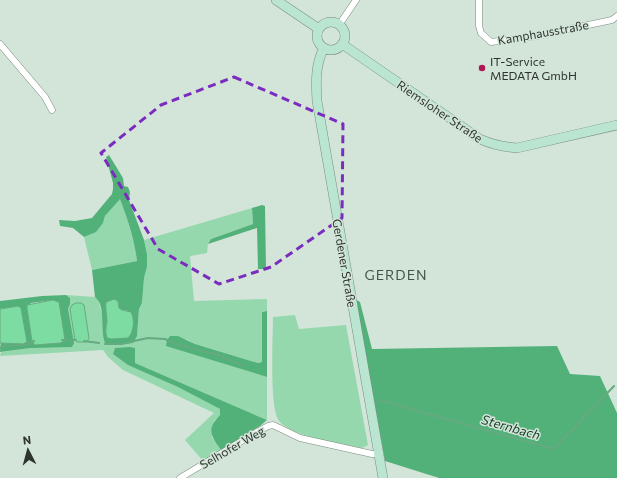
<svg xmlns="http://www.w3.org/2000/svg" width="617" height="478" font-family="Commissioner,sans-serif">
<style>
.green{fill:#96d8ae;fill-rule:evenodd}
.forest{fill:#52b179;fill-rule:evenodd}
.water{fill:#7ddca2;stroke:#65aa80}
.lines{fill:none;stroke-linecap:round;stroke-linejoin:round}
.stream{stroke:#65aa80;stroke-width:2}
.minor-casing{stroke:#7b8c80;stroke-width:7}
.secondary-casing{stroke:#7b8c80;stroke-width:10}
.minor{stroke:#fff;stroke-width:6}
.secondary{stroke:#bae5d0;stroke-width:9}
.marked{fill:none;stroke:#7b2cbf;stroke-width:3;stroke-dasharray:8 5;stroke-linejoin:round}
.poi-dot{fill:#ab1950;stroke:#d3e5d9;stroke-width:1.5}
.labels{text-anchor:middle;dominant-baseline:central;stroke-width:3;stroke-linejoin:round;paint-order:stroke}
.street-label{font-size:12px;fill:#2d342f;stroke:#d3e5d9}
.poi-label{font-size:12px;fill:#2d342f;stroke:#d3e5d9;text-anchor:start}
.water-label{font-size:13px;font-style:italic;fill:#1a422b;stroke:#d3e5d9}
.quarter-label{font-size:14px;letter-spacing:1px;fill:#45544a;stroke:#d3e5d9}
</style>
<rect width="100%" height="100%" fill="#d3e5d9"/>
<!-- green -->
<path class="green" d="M120 198C128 221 134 237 137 261L92 270 84 237 96 231 103 223 105 216Z
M252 208 253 224 211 239 208 244 207 253 190 256 194 301 267 299V311L262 312V362L258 363 195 344 186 339 166 345 267 377V420L135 363 113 351 220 409V415L214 421 212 437 221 450 203 461 185 440 214 413 123 370 108 357 103 350 0 356 1 352 31 348 69 323 68 309 70 304V298L66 295 95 297 98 299 103 317 104 341 137 336 139 309 142 303 144 278 147 267V254L144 240ZM84 305 89 338 77 342 75 340 70 310Z
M295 315 299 329 346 325 368 445 362 448C342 444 292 437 279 421 269 408 273 337 273 317Z"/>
<!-- forest -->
<path class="forest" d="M109 155 123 178 124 186 128 187 130 192 129 200 144 240 147 254V267L144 278 142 303 139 309 137 336 133 343 120 345H106C99 333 107 306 95 297L92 270 137 261C134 238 128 220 120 199L105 216 103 223 96 232 84 237 73 228 60 226 59 220 75 221 92 218 112 194 113 189V183L106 157ZM118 301 119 308 122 310H127L106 334C105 321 112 312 118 301Z
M262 205 265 206 266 269H258L257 228 208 244 211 239 253 224 252 208Z
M66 295 70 298V304L68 309 74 343 72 347 31 348 0 352 3 308 0 309V301L42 296ZM53 300 62 322 65 340 35 345 32 341 27 308 31 303Z
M355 299 360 302 372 349 557 346 570 374 600 376 617 413V478H439L385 461Z
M267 311V377L166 346 167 340 170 336H178L195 344 258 363 262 362V312Z
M130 347 135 348V363L267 420 260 426 221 450C211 436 206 429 220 415V409L178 387 128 365 113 354 115 348Z"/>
<!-- water -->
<path class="water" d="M114 299 118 301 119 308 122 310 131 312C135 319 134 332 128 338L111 339 107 338C105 331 106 328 107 322 107 315 105 309 106 302Z
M53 300 59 302 65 340 61 343 35 345 32 341 27 308V305Z
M76 303H81L84 305 89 338 87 342H77L75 340 70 309 72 305Z
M18 306 21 308 27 342 23 344 0 343V309Z"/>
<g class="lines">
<!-- stream -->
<path class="stream" d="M62 340H76
M84 341 99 343
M105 344H120L148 338 165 339 175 344 218 355 244 366
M0 348 3 346 25 345 34 341
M379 400 554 449 614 386"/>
<defs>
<path id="minor" d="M479 0V26L481 33 491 42 531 37 612 20 617 16
M339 25 356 0
M0 44 45 97 52 110
M180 478 250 436 268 426 273 425 300 438 372 454H379"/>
<path id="secondary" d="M276 0 319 29
M317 36a14 14 0 1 1 28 0a14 14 0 1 1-28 0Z
M342 44 480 139C493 145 503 147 517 148L617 125
M324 48C315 64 316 84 317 101L383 478"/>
</defs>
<!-- minor casing -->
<use href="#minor" class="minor-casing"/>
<!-- secondary casing -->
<use href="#secondary" class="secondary-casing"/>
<!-- minor -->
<use href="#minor" class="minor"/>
<!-- secondary -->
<use href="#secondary" class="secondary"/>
</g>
<!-- marked area -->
<path class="marked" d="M234 77 343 124 342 218 271 267 219 284 158 249 101 153 161 105Z"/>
<!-- markers -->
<circle class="poi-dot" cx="482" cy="68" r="4"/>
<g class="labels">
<!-- street labels -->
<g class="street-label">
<text transform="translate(543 32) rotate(-10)">Kamphausstraße</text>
<text transform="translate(440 111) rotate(34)">Riemsloher Straße</text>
<text transform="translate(345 263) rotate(80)">Gerdener Straße</text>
<text transform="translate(232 447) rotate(-30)">Selhofer Weg</text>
</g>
<!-- poi labels -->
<g class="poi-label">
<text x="490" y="61">IT-Service<tspan x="490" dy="14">MEDATA GmbH</tspan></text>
</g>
<!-- water labels -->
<g class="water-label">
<text transform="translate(511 427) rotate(16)">Sternbach</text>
</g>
<!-- quarter labels -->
<g class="quarter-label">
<text x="396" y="274">GERDEN</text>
</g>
</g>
<!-- north arrow -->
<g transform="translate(28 450) rotate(354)" stroke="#d3e5d9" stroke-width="3" paint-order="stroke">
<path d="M0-3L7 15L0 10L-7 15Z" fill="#2d342f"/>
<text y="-6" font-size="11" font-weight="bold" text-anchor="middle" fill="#2d342f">N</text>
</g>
</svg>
